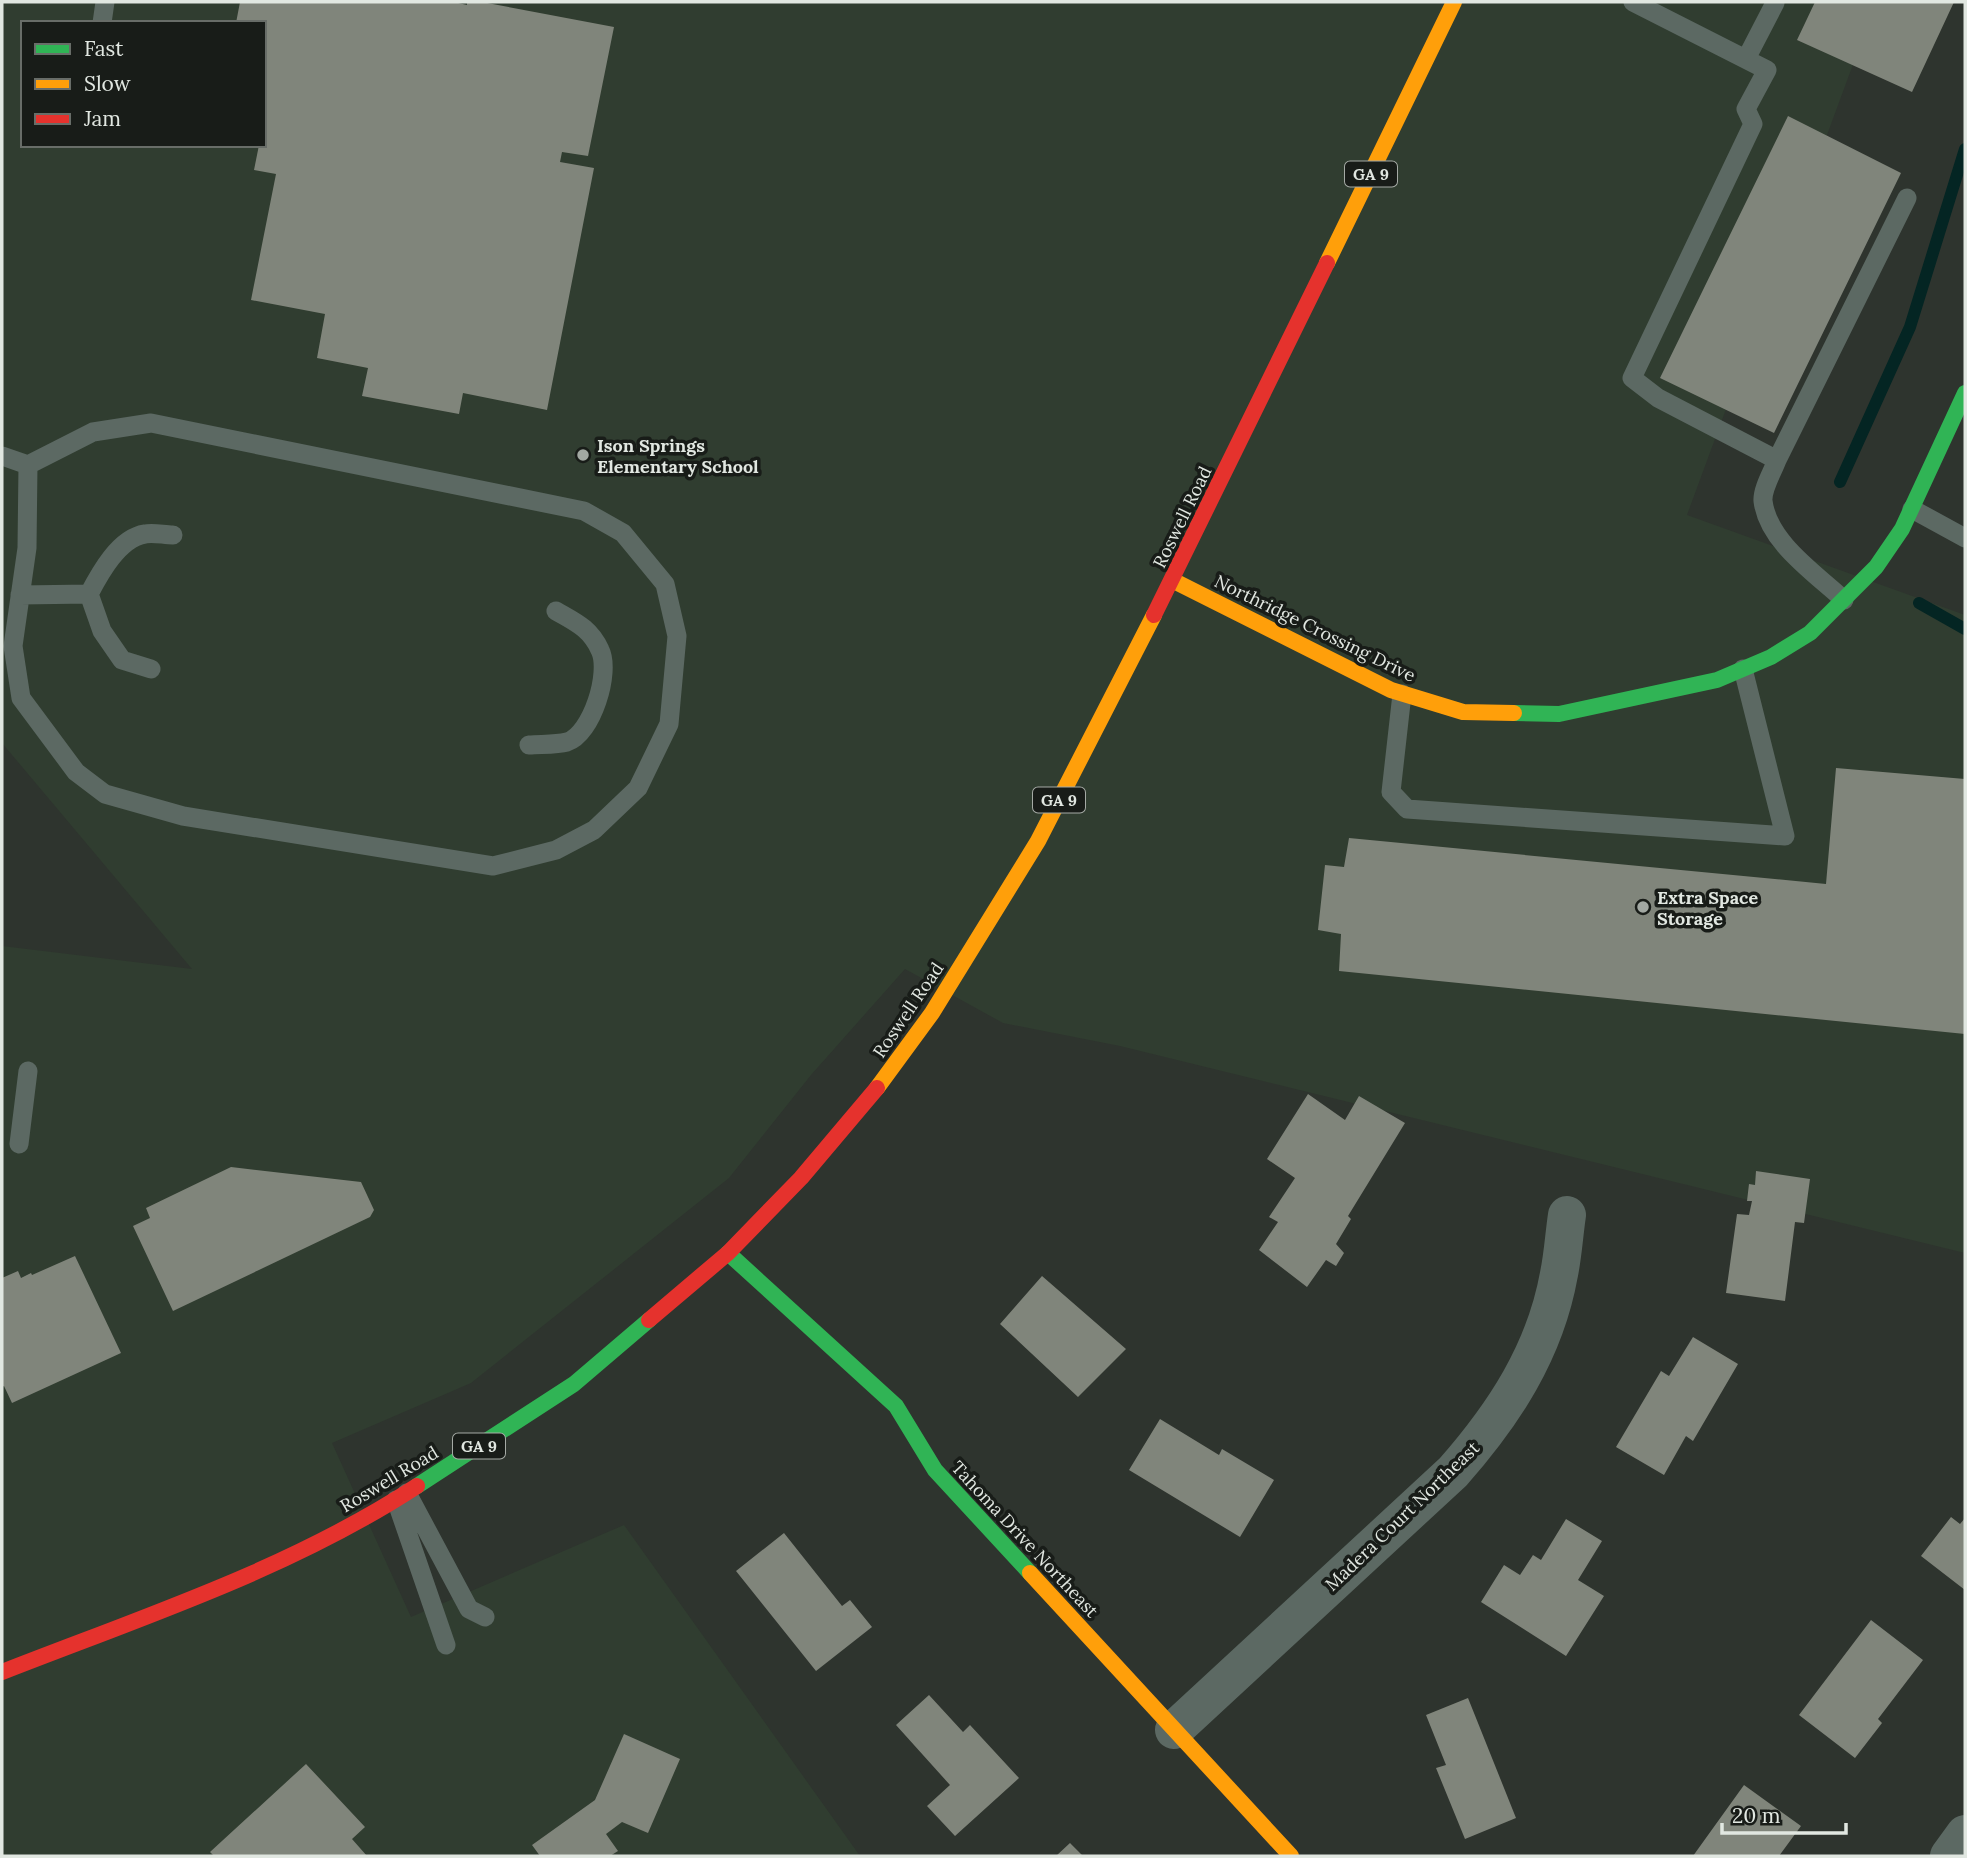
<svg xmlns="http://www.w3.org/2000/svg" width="1967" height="1858" font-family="Lora,serif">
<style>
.built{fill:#303d30;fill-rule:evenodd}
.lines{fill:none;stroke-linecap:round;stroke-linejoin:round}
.stream{stroke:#042523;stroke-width:12}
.building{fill:#80857b}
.lane{stroke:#5c6963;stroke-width:19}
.street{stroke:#5c6963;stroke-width:38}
.fast{stroke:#30b455;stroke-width:16}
.slow{stroke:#ff9f0a;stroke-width:16}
.jam{stroke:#e5322d;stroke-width:16}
.poi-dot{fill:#a2a8a2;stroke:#181c18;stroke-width:2.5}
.labels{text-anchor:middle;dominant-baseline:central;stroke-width:7;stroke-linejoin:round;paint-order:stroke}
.shield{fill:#181c18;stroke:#a5aaa5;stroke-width:2}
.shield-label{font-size:16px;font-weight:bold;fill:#e1e7e1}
.poi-label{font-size:18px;font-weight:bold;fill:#e1e7e1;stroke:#181c18;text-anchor:start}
.street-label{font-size:18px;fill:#e1e7e1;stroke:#181c18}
</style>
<rect width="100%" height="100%" fill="#2e342e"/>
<!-- built -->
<path class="built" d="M2 2H1876L1687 515 1965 615V1253L1120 1046 1003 1023 905 969 811 1075 729 1178 471 1383 332 1443 411 1617 624 1525 860 1856H2V946L192 969 2 743ZM23 23H264V145H23Z"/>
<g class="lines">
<!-- stream -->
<path class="stream" d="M1840 482 1910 327 1965 149
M1919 603 1965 629"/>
</g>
<!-- building -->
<path class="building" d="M240 2H454L467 5V2H482L614 27 588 156 562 152 560 162 594 168 547 410 463 393 459 414 362 396 368 368 317 358 325 314 251 300 276 174 254 170 259 145H264L267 107 264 106V23H236Z
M1815 2H1954L1912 92 1797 40Z
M1788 116 1901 173 1774 433 1660 378Z
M1836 768 1965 779V1034L1339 971 1341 934 1318 930 1325 865 1344 867 1349 838 1826 884Z
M1308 1094 1345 1120 1359 1096 1405 1123 1348 1216 1351 1219 1336 1244 1344 1253 1336 1266 1326 1260 1307 1287 1259 1250 1278 1222 1269 1217 1295 1178 1267 1159Z
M231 1167 361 1182 374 1210 370 1217 173 1311 133 1226 150 1218 146 1208Z
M1756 1171 1810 1179 1804 1223 1795 1222 1785 1301 1726 1293 1737 1214 1749 1215 1752 1201H1747L1749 1184 1755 1185Z
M75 1256 121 1353 12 1403 4 1386 2 1387V1278L18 1271 21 1278 31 1273 32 1275Z
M1042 1276 1126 1349 1078 1397 1000 1324Z
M1693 1337 1738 1364 1693 1441 1686 1436 1664 1475 1616 1447 1661 1371 1669 1376Z
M1160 1419 1219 1455 1222 1449 1274 1480 1240 1537 1129 1470Z
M1951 1517 1960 1524 1965 1518V1590L1921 1556Z
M1566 1519 1602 1541 1578 1580 1604 1596 1566 1656 1481 1602 1504 1565 1520 1575 1533 1555 1541 1560Z
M784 1533 842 1606 850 1600 872 1627 816 1671 736 1571Z
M1871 1620 1923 1660 1878 1719 1882 1723 1855 1758 1799 1715Z
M929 1695 963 1732 970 1725 1019 1778 955 1836 927 1806 950 1785 896 1725Z
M1468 1698 1516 1818 1465 1839 1436 1768 1446 1765 1426 1715Z
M624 1734 680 1759 648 1833 622 1822 606 1834 618 1851 610 1856H540L532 1845 595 1800Z
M306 1764 365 1827 352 1839 367 1856H214L210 1852Z
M1744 1785 1801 1826 1779 1856H1693Z
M1070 1843 1083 1856H1056Z"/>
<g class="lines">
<!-- lane -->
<path class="lane" d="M1633 2 1767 70 1746 109 1753 124 1632 378 1658 398 1777 460 1907 198
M102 23 105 2
M1746 59 1775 3
M2 456 28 465 93 432 151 423 584 511 623 533 665 584 677 636 669 724 638 788 594 830 556 850 493 866 183 816 105 794 76 772 21 698 13 646 27 548 28 465
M1777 460C1773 471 1762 489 1763 501 1768 542 1815 573 1844 600
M1912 509 1965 538
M20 595 89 594
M151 669 122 660 102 631 89 594C100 573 119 538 145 534 153 532 164 535 173 535
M1402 694 1391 792 1407 809 1785 836 1743 669
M529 745C541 744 556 745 567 742 592 734 611 672 600 650 590 628 575 622 556 611
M19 1144 28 1071
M407 1493 469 1609 485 1617
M396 1500 446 1645"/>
<!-- street -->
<path class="street" d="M1174 1730 1453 1472C1504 1414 1545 1352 1559 1274 1563 1255 1564 1235 1567 1215
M1949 1856 1965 1834"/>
<!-- fast -->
<path class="fast" d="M1514 713 1559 714 1717 680 1771 657 1810 633 1876 567 1902 529 1965 393
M728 1253 896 1406 935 1470 1030 1573
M417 1486 574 1384 649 1320"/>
<!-- slow -->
<path class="slow" d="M1327 263 1454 2
M1172 580 1391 690 1463 712 1514 713
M877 1088 932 1013 1038 841 1154 615
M1030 1573 1291 1856"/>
<!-- jam -->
<path class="jam" d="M1154 615 1327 263
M649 1320 728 1253 801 1178 877 1088
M2 1672C142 1617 290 1569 417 1486"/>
</g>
<!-- markers -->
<g class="poi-dot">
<circle cx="583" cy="455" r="7"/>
<circle cx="1643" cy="907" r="7"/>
</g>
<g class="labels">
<!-- shield labels -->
<g class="shield">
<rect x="1345" y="161.5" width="52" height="25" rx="5"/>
<rect x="1033" y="787.5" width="52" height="25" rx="5"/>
<rect x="453" y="1433.5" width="52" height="25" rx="5"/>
</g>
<g class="shield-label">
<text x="1371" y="174">GA 9</text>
<text x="1059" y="800">GA 9</text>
<text x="479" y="1446">GA 9</text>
</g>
<!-- poi labels -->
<g class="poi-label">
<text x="597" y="445">Ison Springs<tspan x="597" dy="21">Elementary School</tspan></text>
<text x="1657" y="897">Extra Space<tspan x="1657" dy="21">Storage</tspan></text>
</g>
<!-- street labels -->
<g class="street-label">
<text transform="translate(1182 517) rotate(-64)">Roswell Road</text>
<text transform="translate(1315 628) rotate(26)">Northridge Crossing Drive</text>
<text transform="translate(908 1010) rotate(-56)">Roswell Road</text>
<text transform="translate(389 1479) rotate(-31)">Roswell Road</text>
<text transform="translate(1402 1516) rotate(-44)">Madera Court Northeast</text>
<text transform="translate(1025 1539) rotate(47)">Tahoma Drive Northeast</text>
</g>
</g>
<!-- border -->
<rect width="1967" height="1858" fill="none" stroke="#e1e7e1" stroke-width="7"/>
<!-- legend -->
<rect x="21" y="21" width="245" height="126" fill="#181c18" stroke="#686d68" stroke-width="2"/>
<rect x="35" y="44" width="35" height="10" fill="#30b455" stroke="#686d68" stroke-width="2"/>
<text x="84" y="56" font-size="21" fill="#e1e7e1">Fast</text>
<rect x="35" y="79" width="35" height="10" fill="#ff9f0a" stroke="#686d68" stroke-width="2"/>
<text x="84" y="91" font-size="21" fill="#e1e7e1">Slow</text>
<rect x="35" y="114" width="35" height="10" fill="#e5322d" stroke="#686d68" stroke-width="2"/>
<text x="84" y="126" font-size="21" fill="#e1e7e1">Jam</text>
<!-- scale -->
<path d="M1722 1823v10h124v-10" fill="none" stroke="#e1e7e1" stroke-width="3.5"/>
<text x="1732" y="1823" font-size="21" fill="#e1e7e1" stroke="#181c18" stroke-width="5" paint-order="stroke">20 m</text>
</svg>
